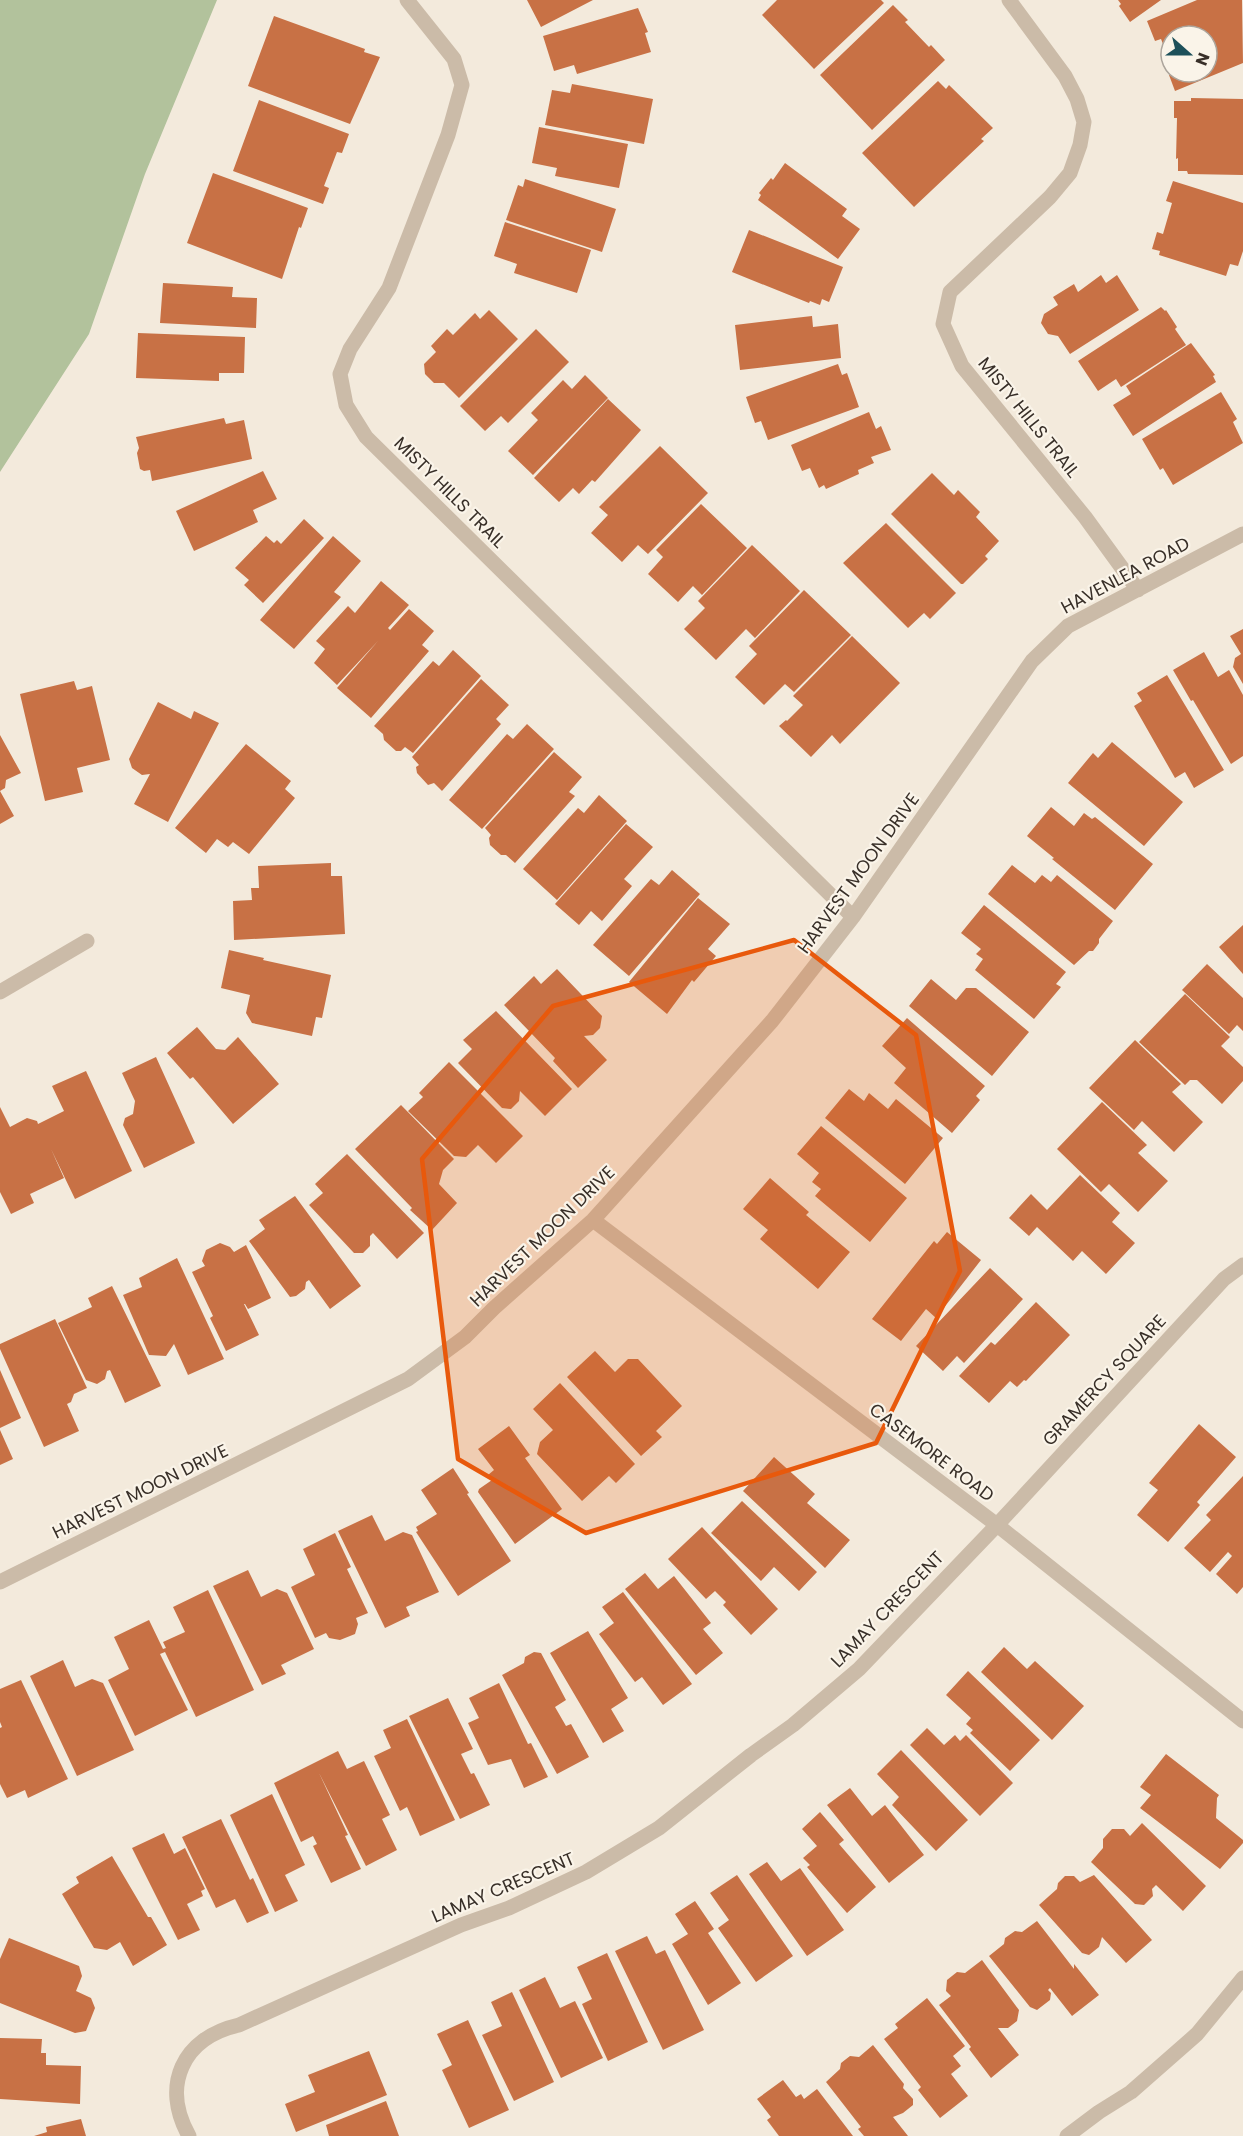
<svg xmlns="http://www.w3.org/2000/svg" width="1243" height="2136" font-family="Poppins,sans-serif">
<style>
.park{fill:#b2c29c}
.building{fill:#c87145}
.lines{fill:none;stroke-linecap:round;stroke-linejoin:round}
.street{stroke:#cbbba8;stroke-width:15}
.marked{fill:#e8590c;fill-opacity:0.2;stroke:#e8590c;stroke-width:4.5;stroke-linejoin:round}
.labels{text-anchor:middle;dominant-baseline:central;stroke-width:4.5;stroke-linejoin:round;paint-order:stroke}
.street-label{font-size:18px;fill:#382f28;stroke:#faf4e9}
</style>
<rect width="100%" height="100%" fill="#f3eadc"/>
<!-- park -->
<path class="park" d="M0 0H217L145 174 89 334 0 472Z"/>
<!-- building -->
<path class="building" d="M527 0H593L541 27Z
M777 0H881L884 3 814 69 762 15Z
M1118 0H1161L1130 22 1119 6 1121 4Z
M1197 0H1242L1243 63 1175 91 1169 75 1176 72H1207V36H1171V64L1161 39 1155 41 1147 21Z
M893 5 908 20 905 22 929 47 931 45 945 60 872 130 820 75Z
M638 8 648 32 645 33 651 52 577 74 574 65 554 71 543 36Z
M274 16 365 49 364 52 380 57 350 124 248 86Z
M938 81 946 89 949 85 993 128 981 139 984 141 914 207 862 153Z
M572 84 653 99 644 144 545 125 552 90 570 93Z
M1191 98 1243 99V175L1188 174 1187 171H1178V158L1176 159 1177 118H1174V101H1191Z
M259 100 349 134 342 153 337 152 324 186 329 188 323 204 233 171Z
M539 127 628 144 619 188 555 176 557 168 532 163Z
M785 163 847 209 842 216 860 229 838 259 758 200 761 195 759 193 771 178 773 180Z
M213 173 308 208 301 228 299 227 282 279 187 243Z
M525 179 616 209 602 252 506 220 518 185 523 187Z
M1173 181 1243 203V251L1238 266 1230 264 1226 276 1159 255 1160 251 1152 249 1157 232 1163 234 1172 203 1166 201Z
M505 222 591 250 577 293 514 273 517 264 494 256Z
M749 230 843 267 829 302 822 299 820 305 810 301 809 303 732 272Z
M1101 275 1106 283 1117 275 1139 310 1070 354 1058 336 1048 334 1041 323 1044 314 1058 305 1053 297 1074 284 1078 292Z
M163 283 233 287 232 297 257 298 256 328 160 323Z
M1161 307 1165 311 1166 310 1177 327 1175 329 1186 345 1121 387 1116 379 1098 391 1078 361Z
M489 310 518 339 459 398 444 383H434L425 374 424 364 436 352 431 346 447 329 453 335 475 313 480 319Z
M812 316 813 327 838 324 841 358 740 370 735 325Z
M536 329 569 362 508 423 501 416 485 431 460 406Z
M138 333 245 337 244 373H219V381L136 378Z
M1191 343 1215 375 1213 376 1216 382 1133 436 1113 405 1131 394 1126 386Z
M838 364 842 375 847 373 859 407 768 440 761 421 755 423 746 397Z
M585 375 608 398 533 475 508 451 538 420 531 413 563 380 572 389Z
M1221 392 1237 419 1233 422 1243 443 1173 485 1163 468 1160 470 1142 439Z
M608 399 641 430 595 482 592 480 579 494 573 488 559 502 534 478Z
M869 412 876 429 881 426 891 450 871 457 874 463 858 470 859 474 826 489 824 485 819 488 810 468 802 471 791 445Z
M224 418 226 424 244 420 252 459 152 481 150 470 144 471 140 469 137 453 139 448 136 437Z
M660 446 708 493 648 554 638 545 622 562 591 533 608 515 599 507Z
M263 471 277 499 253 510 258 522 194 551 176 511Z
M932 473 954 495 958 490 980 512 976 517 999 541 985 556 988 559 963 584H961L891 514Z
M701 504 747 548 702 595 693 586 678 602 648 574 663 557 656 550Z
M304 519 324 538 263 603 244 585 249 580 235 568 266 536 274 543 277 540 281 544Z
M886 523 956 593 930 619 924 613 908 628 843 563Z
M333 536 361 561 334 592 341 597 294 649 260 620Z
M752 545 800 591 755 638 746 629 716 660 684 629 705 608 698 601Z
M381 581 409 605 388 628 390 630 409 609 434 631 422 645 429 651 371 718 337 688 378 641 337 685 314 663 325 649 316 641 348 606 355 613Z
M804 590 851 635 794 692 785 684 764 705 735 677 757 654 749 646Z
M1243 629V684L1233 667 1235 658 1241 654 1230 636Z
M852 636 900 683 840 744 832 735 811 757 779 726 786 720 787 721 803 705 793 696Z
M453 650 481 676 413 753 405 747 401 751H396L384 740 383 734 374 726 433 661 439 666Z
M1204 652 1218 677 1229 670 1243 695V756L1231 764 1193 700 1191 701 1173 670Z
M1167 675 1224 770 1194 788 1185 772 1175 778 1134 706 1142 701 1137 693Z
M481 679 509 705 496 719 501 724 442 791 434 783 428 785 417 773 416 767 419 765 412 757Z
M74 681 77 690 92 686 110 760 77 768 83 792 45 801 20 694Z
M158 702 191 719 194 711 219 723 168 822 134 804 150 774 142 775 132 768 129 759Z
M527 724 554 749 482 829 449 800 507 734 513 739Z
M0 735 21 773 6 780 5 788 0 791 14 816 0 824Z
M1112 742 1183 802 1144 846 1068 783 1093 753 1098 758Z
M246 744 291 781 285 789 295 798 249 854 233 842 228 847 217 839 206 853 175 828Z
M554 752 582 777 569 792 575 796 515 863 506 855H501L490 845 489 838 491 835 485 828Z
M599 795 627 821 557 900 523 869 578 808 584 813Z
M1051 807 1074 826 1084 813 1092 819 1095 817 1153 864 1115 910 1052 859 1054 858 1027 836Z
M626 824 653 847 624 879 632 886 602 921 591 911 579 925 555 904Z
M331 863V876H342L345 934 234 940 233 901 252 900 251 888H259L258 866Z
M1012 865 1035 883 1042 875 1051 882 1057 875 1113 921 1099 939V943L1093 951H1089L1074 965 988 894Z
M672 870 700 894 629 976 593 945 651 879 659 885Z
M698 898 730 924 708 949 716 956 694 982 692 980 667 1014 629 982Z
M984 905 1066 972 1056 984 1061 987 1034 1019 975 970 983 959 976 954 981 949 961 933Z
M1243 925V974L1219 947Z
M229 950 264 958 263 960 331 975 322 1018 316 1017 312 1036 252 1023 246 1013 250 995 221 988Z
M1207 964 1243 998V1031L1237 1025 1229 1034 1182 990Z
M557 969 602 1016 600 1028 593 1035 584 1036 607 1060 578 1088 553 1061 555 1058 504 1005 534 976 541 984Z
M931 979 956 1000 966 988H976L1029 1032 992 1076 909 1006Z
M1185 994 1230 1037 1221 1046 1243 1067V1081L1222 1104 1197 1080H1190L1185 1085 1139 1042Z
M496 1011 572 1089 545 1116 520 1091 519 1101 511 1109 502 1108 458 1063 472 1049 463 1040Z
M907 1018 985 1086 976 1096 980 1100 952 1133 894 1083 906 1068 882 1046Z
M197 1027 216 1049 225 1050 238 1037 279 1084 233 1124 193 1077 190 1079 167 1053Z
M1135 1040 1181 1084 1172 1092 1203 1122 1174 1152 1142 1121 1134 1130 1089 1088Z
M156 1057 195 1143 144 1168 123 1125 125 1118 133 1114 135 1101 122 1073Z
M449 1062 523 1136 496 1163 478 1145 466 1157 454 1156 408 1111 423 1097 419 1093Z
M86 1071 132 1171 75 1199 51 1149 64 1178 30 1194 34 1203 11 1214 0 1192V1107L10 1127 27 1118 37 1121 38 1124 64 1111 52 1086Z
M849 1089 864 1101 869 1093 888 1109 896 1099 943 1138 905 1184 825 1118Z
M1102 1102 1147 1145 1138 1153 1168 1181 1138 1212 1109 1184 1101 1192 1057 1149Z
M401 1105 454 1159 443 1170 439 1184 457 1203 432 1230 410 1210 412 1208 355 1149Z
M821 1126 907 1198 870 1242 815 1196 821 1189 812 1182 819 1173 797 1154Z
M347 1154 424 1233 397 1259 373 1233 370 1236V1246L363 1253H354L309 1205 323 1193 315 1184Z
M1080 1175 1120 1213 1112 1222 1135 1243 1106 1274 1082 1251 1073 1261 1037 1227 1029 1236 1009 1218 1031 1194 1047 1210Z
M770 1178 809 1212 806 1215 850 1252 818 1289 760 1239 768 1230 743 1209Z
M295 1196 361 1286 330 1309 309 1280 306 1282 305 1289 296 1296 290 1297 249 1241 265 1229 259 1220Z
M947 1232 981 1260 936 1318 926 1309 901 1341 872 1319 934 1241 937 1244Z
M220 1243 230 1247 234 1252 246 1245 271 1298 248 1309 245 1304H244L259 1335 226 1351 210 1318 213 1316 192 1272 205 1266 202 1261 206 1250Z
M177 1258 224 1359 188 1375 174 1344 166 1356 149 1355 123 1295 142 1287 139 1278Z
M990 1268 1023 1299 964 1363 957 1356 943 1371 916 1346Z
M112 1286 161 1386 125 1403 110 1370 107 1371 105 1379 97 1384 86 1380 58 1323 92 1307 88 1298Z
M1036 1302 1070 1335 1026 1381 1024 1380 1017 1387 1010 1381 989 1403 959 1376 991 1342 995 1345Z
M55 1319 87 1388 74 1394 71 1402 67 1404 79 1431 44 1447 0 1349V1344Z
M595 1351 615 1372 628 1359H638L682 1406 656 1431 662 1437 641 1456 567 1377Z
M0 1370 21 1418 0 1428Z
M560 1383 635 1464 616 1483 609 1476 582 1501 537 1454 540 1442 553 1430 533 1409Z
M1199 1424 1236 1457 1197 1502 1200 1505 1168 1542 1137 1515 1158 1490 1149 1483Z
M509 1426 530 1455 525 1458 562 1509 515 1544 478 1492 479 1489 492 1480 488 1475 494 1470 478 1449Z
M0 1430 13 1459 0 1465Z
M774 1457 815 1494 807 1503 850 1540 825 1568 743 1491Z
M453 1468 469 1493 467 1494 511 1561 458 1596 416 1532 418 1531 416 1527 437 1514 421 1490Z
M1243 1476V1587L1237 1594 1216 1574 1232 1556 1228 1552 1210 1572 1184 1548 1211 1520 1206 1515Z
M742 1501 817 1572 799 1591 774 1567 761 1581 711 1533Z
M372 1515 385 1541 403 1532 412 1535 439 1592 406 1607 410 1616 385 1628 338 1531Z
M702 1527 778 1609 751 1635 723 1605 726 1602 715 1591 706 1599 668 1559Z
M335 1533 351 1567 347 1569 368 1613 356 1618 358 1624 355 1634 340 1640 329 1638 326 1633 315 1638 291 1587 315 1575 303 1549Z
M248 1570 261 1597 277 1589 287 1593 314 1649 281 1665 286 1674 262 1685 213 1586Z
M645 1573 658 1589 674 1576 711 1623 703 1629 723 1653 696 1675 625 1589Z
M208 1590 254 1690 196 1717 165 1652 160 1654 188 1710 135 1736 108 1680 129 1669 114 1637 149 1620 163 1649 166 1648 163 1642 185 1632 173 1607Z
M623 1592 692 1684 663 1705 642 1677 635 1682 599 1634 614 1623 602 1607Z
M588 1631 628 1698 611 1709 624 1731 603 1743 550 1653Z
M1004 1647 1027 1669 1035 1661 1084 1706 1052 1740 981 1672Z
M534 1652 541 1653 566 1700 555 1707 566 1726 571 1724 589 1757 557 1774 502 1675 524 1663 525 1657Z
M63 1660 75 1687 92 1679 103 1683 134 1750 77 1776 30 1676Z
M968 1671 1040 1740 1010 1771 970 1733 973 1730 966 1724 971 1718 946 1695Z
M21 1680 68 1779 28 1798 25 1790 7 1798 0 1784V1728L2 1727 0 1722V1689Z
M499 1683 528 1744 531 1743 548 1777 524 1788 511 1759 488 1765 468 1723 479 1718 469 1698Z
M448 1698 473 1749 461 1754 471 1774 474 1773 490 1805 460 1819 409 1716Z
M407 1719 455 1820 420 1836 407 1807 400 1811 374 1756 391 1748 383 1730Z
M927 1728 944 1745 955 1735 960 1741 966 1735 1013 1783 980 1816 910 1745Z
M901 1750 968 1820 936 1851 892 1805 899 1797 877 1774Z
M338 1751 347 1769 364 1761 390 1815 382 1819 397 1850 366 1866 319 1773 348 1835 345 1836 361 1869 331 1883 313 1846 317 1844 313 1836 301 1842 274 1783Z
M1166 1754 1219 1795 1217 1798 1216 1818 1243 1840V1843L1220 1869 1140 1808 1151 1795 1140 1787Z
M850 1788 872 1816 885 1805 924 1855 889 1883 827 1805Z
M272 1794 305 1865 285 1875 298 1901 275 1912 230 1815Z
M820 1812 844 1840 839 1844 876 1887 847 1913 807 1867 810 1865 803 1858 817 1846 802 1829Z
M221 1819 250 1880 253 1878 269 1913 247 1923 235 1899 216 1908 182 1837Z
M1142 1823 1206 1886 1183 1911 1156 1885 1152 1889 1153 1896 1144 1905 1135 1904 1091 1862 1103 1848V1839L1112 1829H1124L1130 1836Z
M164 1833 174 1854 185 1848 205 1889 201 1891 203 1896 187 1904 200 1930 178 1940 132 1848Z
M112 1856 148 1917H151L167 1945 133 1966 120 1942 107 1950 94 1948 62 1894 79 1883 76 1877Z
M767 1862 781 1881 800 1868 844 1930 807 1956 749 1874Z
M737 1875 793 1956 756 1982 718 1928 729 1920 710 1893Z
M1094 1875 1152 1940 1126 1963 1102 1937 1099 1947 1089 1955 1082 1953 1039 1905 1057 1889 1058 1883 1065 1876H1074L1080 1882Z
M695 1901 714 1929 708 1933 741 1983 708 2005 672 1944 688 1934 675 1914Z
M1037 1921 1074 1969V1964L1099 1995 1072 2016 1050 1988 1048 1990 1051 1993 1050 2000 1037 2010 1030 2007 989 1956 1004 1944 1005 1938 1015 1931 1022 1932Z
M647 1936 656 1954 665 1950 704 2030 663 2050 615 1951Z
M9 1938 79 1966 82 1976 76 1991 91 1998 95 2008 86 2031 75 2033 0 2003V1959Z
M607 1953 648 2042 608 2061 582 2004 592 1999 577 1967Z
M982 1960 1019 2010 1017 2021 1008 2028H998L1019 2055 991 2078 969 2049 971 2047 939 2005 951 1996 946 1991 947 1980 957 1972 965 1973Z
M545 1977 560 2008 575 2001 603 2058 561 2078 519 1990Z
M512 1992 554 2082 514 2101 482 2035 502 2026 491 2002Z
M927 1998 965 2046 953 2056 961 2066 951 2074 968 2096 940 2118 918 2090 921 2087 884 2039 898 2028 895 2024Z
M468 2020 509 2110 469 2128 442 2070 452 2065 437 2034Z
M0 2038 42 2039 41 2053H46V2065L81 2066 80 2104 0 2099Z
M873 2045 904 2084 903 2088 913 2099V2105L903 2113 893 2117 908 2136H864L858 2129 861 2127 826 2082 840 2069 841 2063 850 2056 859 2057Z
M369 2051 387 2095 296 2132 285 2104 315 2092 308 2075Z
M783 2080 796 2097 801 2094 804 2099 817 2089 853 2136H779L767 2120 771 2117 757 2099Z
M386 2101 399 2136H329L326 2125Z
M81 2119 86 2136H34L47 2132 46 2127Z"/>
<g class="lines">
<!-- street -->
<path class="street" d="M407 0 454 59 462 85 448 135 389 288 350 349 340 374 346 405 366 437 853 917
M1009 0 1065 76 1077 99 1084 122 1080 145 1070 173 1050 197 950 292 943 324 962 366 1085 517 1138 590
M0 992 87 941
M593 1220 997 1525 1243 1721
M0 1582 408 1379 465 1337 494 1308 593 1220 772 1021 853 917 1032 661 1068 626 1243 534
M189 2136C161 2086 182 2038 239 2025L461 1925 509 1908 586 1872 659 1828 751 1755 793 1725 859 1669 997 1525 1224 1279 1243 1265
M1067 2136 1099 2112 1131 2092 1197 2034 1243 1978"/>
</g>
<!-- marked area -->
<path class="marked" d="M794 940 916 1035 960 1271 876 1443 586 1533 458 1459 422 1159 553 1006Z"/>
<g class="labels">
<!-- street labels -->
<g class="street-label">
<text transform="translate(1029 417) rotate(51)">MISTY HILLS TRAIL</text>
<text transform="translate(450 492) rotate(45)">MISTY HILLS TRAIL</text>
<text transform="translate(1125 575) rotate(-28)">HAVENLEA ROAD</text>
<text transform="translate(858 873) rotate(-54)">HARVEST MOON DRIVE</text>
<text transform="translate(542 1236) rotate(-44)">HARVEST MOON DRIVE</text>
<text transform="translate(1104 1380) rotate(-47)">GRAMERCY SQUARE</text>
<text transform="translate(932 1452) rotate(37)">CASEMORE ROAD</text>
<text transform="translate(140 1491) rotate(-26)">HARVEST MOON DRIVE</text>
<text transform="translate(887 1609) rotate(-46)">LAMAY CRESCENT</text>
<text transform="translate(503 1887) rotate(-23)">LAMAY CRESCENT</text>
</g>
</g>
<!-- north arrow -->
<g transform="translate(1189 54) rotate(111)"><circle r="28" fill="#faf4e9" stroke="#aca59c" stroke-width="1.5"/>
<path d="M0-4.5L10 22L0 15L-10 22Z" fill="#1d505a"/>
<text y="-9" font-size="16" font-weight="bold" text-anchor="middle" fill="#382f28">N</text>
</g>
</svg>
